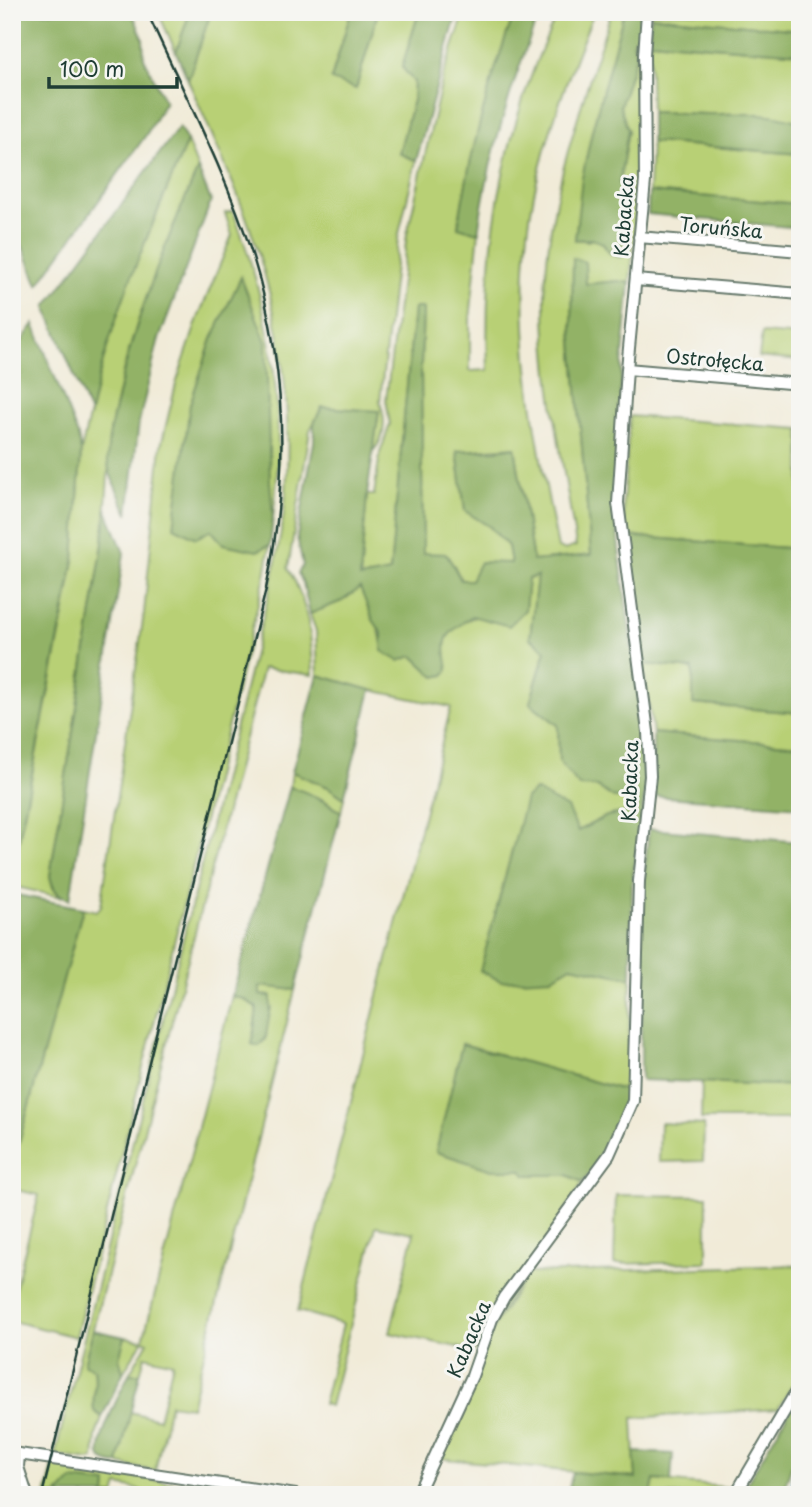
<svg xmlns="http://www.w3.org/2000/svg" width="812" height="1507" font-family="'Playpen Sans',sans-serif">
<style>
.green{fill:#b8d075;stroke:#6c8654;stroke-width:2}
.forest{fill:#92b266;stroke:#58784d;stroke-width:2}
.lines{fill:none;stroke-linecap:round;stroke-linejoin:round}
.stream{stroke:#5cabd6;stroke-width:2.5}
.minor-casing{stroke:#687a6d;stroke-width:14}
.minor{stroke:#fff;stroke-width:10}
.rail{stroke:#1f3d34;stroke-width:2.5}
.labels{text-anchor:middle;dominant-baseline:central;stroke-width:6;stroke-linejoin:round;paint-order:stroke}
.street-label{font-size:19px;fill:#1f3d34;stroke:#f6f6f2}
</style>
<rect width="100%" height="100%" fill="#f6f6f2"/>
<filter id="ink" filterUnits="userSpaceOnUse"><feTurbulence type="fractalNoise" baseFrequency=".0143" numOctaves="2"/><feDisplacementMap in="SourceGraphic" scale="14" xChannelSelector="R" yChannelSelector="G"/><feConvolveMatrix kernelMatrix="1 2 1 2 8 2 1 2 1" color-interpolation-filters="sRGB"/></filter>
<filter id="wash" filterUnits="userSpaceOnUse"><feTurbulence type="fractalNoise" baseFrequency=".00686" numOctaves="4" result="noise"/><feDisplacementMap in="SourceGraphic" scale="28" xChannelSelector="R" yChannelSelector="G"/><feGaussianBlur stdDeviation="1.57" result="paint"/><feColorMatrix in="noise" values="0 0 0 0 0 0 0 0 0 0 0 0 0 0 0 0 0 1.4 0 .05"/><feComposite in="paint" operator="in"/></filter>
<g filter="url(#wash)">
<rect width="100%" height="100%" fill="#f1ebd8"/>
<!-- green -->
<path class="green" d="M158 12H190L176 52Z
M211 12H351L331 79 356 89 378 12H419L402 67 414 81 413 100 399 153 416 161 398 238 380 401C385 417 387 437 373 451L379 412 322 407 310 430 288 569C308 601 312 638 313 675L263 668 84 1364 94 1369C97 1384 92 1397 94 1411L102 1417 96 1436 94 1459 89 1460 55 1455 273 577C278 549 284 521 286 493 291 420 284 343 264 272 246 206 215 143 188 80Z
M465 12H515C488 82 471 152 458 226L479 231 470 320V371L488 370C484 269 497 166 533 71 540 51 549 32 558 12H594C570 71 547 132 534 194 510 314 535 431 558 548L564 550 576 546C564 464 544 381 545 297 546 199 582 105 611 12H624L592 131 575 239 588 241 592 239 604 243C606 252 611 255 620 257L619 185 628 130 620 107 636 55 633 41 642 30 640 181 630 283 618 281 586 284 573 259 572 329 591 555 533 561 515 447 457 451 465 511 490 527 508 546 511 563 471 581 461 580 454 565 423 553 421 366 423 309 414 308 390 572 360 578 367 495H374L380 453 390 424 386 400 407 234 443 76Z
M651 12H800V30L651 16Z
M649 41 800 53V122C766 111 746 114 712 114 692 114 671 112 651 112Z
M187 141 198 169 173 227 137 324 123 371 112 423 103 543 50 876 53 888 60 897 12 886V875L68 595 74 560 81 452 95 390 109 335 130 279Z
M651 142 800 154V204L649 192Z
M233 211C271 310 287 413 273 518L241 278 212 339 190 404 211 530 257 551 270 545 265 576 76 1337 12 1321V1301L39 1195 12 1189V1168L83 908 97 911 101 906 144 613 161 446 176 384 198 318 232 235 225 213Z
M762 333 800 336V361L759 357Z
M630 416 800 429V549L625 536 623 501Z
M537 576 530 637 546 650 530 703 558 725 559 761 614 798 635 797 632 811 607 816 577 831 551 978 571 966 631 978 627 1091 463 1044 492 1170H521L525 1175H567L583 1182 476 1351 390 1333 414 1233 376 1226 330 1406 323 1404 343 1324 298 1311 451 707 371 690 318 675 316 631 310 614 342 601 360 587C366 597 382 633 381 642L413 656 435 677 444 675C444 666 442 656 444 646 449 613 500 613 525 610L528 579Z
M643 664 693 669V704L800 713V745L653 733Z
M292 772 328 787 344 798 341 812 324 800 290 787Z
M260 986 295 990 191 1407 170 1404 155 1471 118 1464 130 1412 159 1419 173 1363 145 1356 140 1374H129L148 1342 143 1340 123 1373 119 1358 125 1337 143 1340 232 996 244 999 257 1009 252 1044 266 1038 267 1018 272 1008 260 995Z
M702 1082 800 1086V1119H701Z
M660 1123 704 1125 703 1161 659 1162Z
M616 1195 707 1196V1262L614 1264Z
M800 1265V1372L778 1409 633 1418 636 1478 435 1458 497 1321 528 1273Z
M53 1465 247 1494V1495H140L141 1490 118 1485 115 1495H106L107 1484 59 1492 58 1495H46Z
M654 1480 735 1488 730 1495H651Z"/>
<!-- forest -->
<path class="forest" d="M12 12H132L143 38 144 58 165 102 146 135 38 285 12 220Z
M190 12H211L188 80 176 52Z
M351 12H378L356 89 331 80Z
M419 12H458C442 62 430 112 416 161L399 153 413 100 414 82 402 67Z
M515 12H540C511 84 488 156 478 233L458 227C470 153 488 83 515 12Z
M624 12H644L642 30 633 41 636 55 620 107 628 130 619 185 627 197 621 257C612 256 607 252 603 243L592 239 575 240 582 178 592 131Z
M651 16 800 30V53L649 41Z
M651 112C671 112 692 114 712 114 746 114 766 111 800 122V154L651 142Z
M179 127 187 141C150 230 110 318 90 414L46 307Z
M198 169 211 201 158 342 139 422 128 514C122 499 110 480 108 464 106 444 112 420 117 400 134 320 165 244 198 169Z
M649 192 800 204V228L648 214Z
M573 258 585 262 586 284 618 281 630 283 622 365 615 501 619 550 643 733 645 791 632 883 631 978 571 966 551 978 501 981 480 971 526 798 535 790 567 808 578 831 607 816 632 811 635 798H614L597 787 579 786 559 761 558 725 530 703 546 650 530 638 537 576 528 579 525 610 509 626 472 616C444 637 442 635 448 670L444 675 435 677 413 656 399 661 382 651V633L373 620 360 588 342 601 310 614 303 583 298 573 303 565 297 537 314 442V423L322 407 379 411 367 495 360 578 390 572 414 308H423L421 366 423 553 447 554 461 580H471L480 562 511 563 508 546 490 527 465 511 457 451 497 450 515 447 533 561 591 555 572 329Z
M241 277 266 342 270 481 273 518 270 545 257 551 223 544 211 530 196 538 174 527 190 404 212 339Z
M34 324 78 436 81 452 74 560 12 875V354Z
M106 508 124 553 70 899C56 895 53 889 50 876L103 543Z
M625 536 800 549V713L693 704V669L643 664Z
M318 675 371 690 344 798 328 787 292 772Z
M653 733 800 745V807L653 796Z
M290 787C309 792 324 800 341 812L295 990 260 986V995L271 996C272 1010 267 1023 266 1038L259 1046 252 1044 257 1008 244 999 232 996Z
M649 829 800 842V1086L641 1080 642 895Z
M12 894 83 908 12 1168Z
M462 1044 627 1091C620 1130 608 1152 583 1182L567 1175H525L521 1170H492L436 1152Z
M93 1330 125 1337 119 1358 123 1373 102 1417 94 1411C92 1397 97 1384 94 1369L84 1364Z
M129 1374H140L118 1464C113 1463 106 1463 102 1459 91 1448 123 1387 129 1374Z
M800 1393V1456L791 1467 782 1495H740Z
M634 1452 673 1454 671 1481 654 1480 651 1495H567L573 1472 636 1478Z
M72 1480 107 1484 106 1495H58Z"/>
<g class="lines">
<!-- stream -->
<path class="stream" d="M791 1495 793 1476 800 1468"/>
</g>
</g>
<g filter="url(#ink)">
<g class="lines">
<defs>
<path id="minor" d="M639 237 800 251
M636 280 800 294
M627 369 800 384
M12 1453 296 1495
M19 1454 18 1467 27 1495
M417 1495 472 1376 492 1319 504 1297 609 1155 633 1101 639 881 650 776 648 732 618 503 627 369 645 181 644 55 647 12
M735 1495 800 1385"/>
</defs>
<!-- minor casing -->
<use href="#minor" class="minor-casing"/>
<!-- minor -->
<use href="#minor" class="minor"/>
<!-- rail -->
<path class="rail" d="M42 1495 266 589C289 479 287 366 253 257 226 173 184 93 147 12"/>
</g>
</g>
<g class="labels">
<!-- street labels -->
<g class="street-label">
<text transform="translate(623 216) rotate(-86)">Kabacka</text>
<text transform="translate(721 227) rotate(5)">Toruńska</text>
<text transform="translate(715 359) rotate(5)">Ostrołęcka</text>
<text transform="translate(629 781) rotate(-88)">Kabacka</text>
<text transform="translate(468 1339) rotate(-67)">Kabacka</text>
</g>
</g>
<!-- margin -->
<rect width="812" height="1507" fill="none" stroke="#f6f6f2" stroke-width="42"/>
<!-- scale -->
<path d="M49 77v10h128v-10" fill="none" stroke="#1f3d34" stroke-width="3.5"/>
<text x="60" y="77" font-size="21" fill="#1f3d34" stroke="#f6f6f2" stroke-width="5" paint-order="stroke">100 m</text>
</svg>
